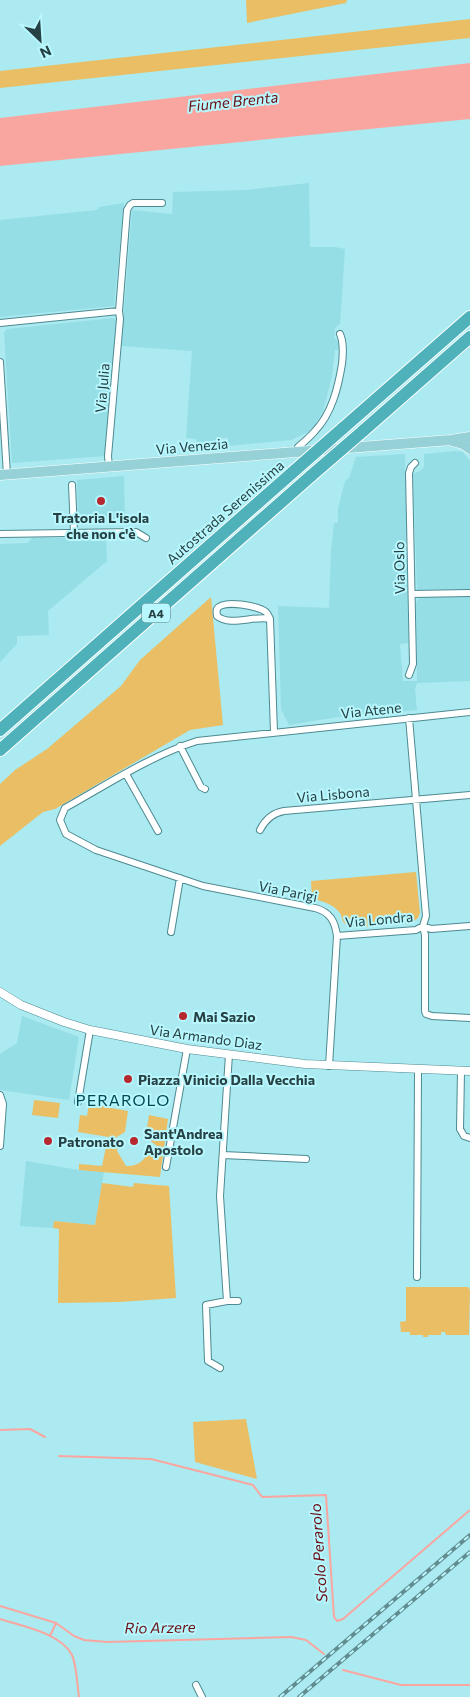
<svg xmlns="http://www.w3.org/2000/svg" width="470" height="1697" font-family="Commissioner,sans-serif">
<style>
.built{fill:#95dee5}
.green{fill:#e9be65}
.water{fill:#faa6a0}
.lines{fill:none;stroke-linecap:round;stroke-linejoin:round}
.stream{stroke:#faa6a0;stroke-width:2}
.minor-casing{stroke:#4d8a91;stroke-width:8}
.tertiary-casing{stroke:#4d8a91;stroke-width:9}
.primary-casing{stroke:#fff;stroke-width:11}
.motorway-casing{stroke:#fff;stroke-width:14}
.minor{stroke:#fff;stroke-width:6}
.tertiary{stroke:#fff;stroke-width:8}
.primary{stroke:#95d1d6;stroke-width:10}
.motorway{stroke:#4fb2bb;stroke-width:12}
.rail-casing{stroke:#618c90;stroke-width:4}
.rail{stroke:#b8f7fd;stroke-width:2;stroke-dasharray:5.5;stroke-linecap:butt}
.motorway-bridge-casing{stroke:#fff;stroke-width:14;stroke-linecap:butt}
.motorway-bridge{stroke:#4fb2bb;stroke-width:12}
.poi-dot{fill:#b7272e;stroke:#b8f7fd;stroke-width:2}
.labels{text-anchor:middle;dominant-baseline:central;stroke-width:4;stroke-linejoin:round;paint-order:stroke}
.shield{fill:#b8f7fd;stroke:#52777b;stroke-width:1}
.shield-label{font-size:12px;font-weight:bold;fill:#264043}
.street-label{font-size:14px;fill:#264043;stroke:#b8f7fd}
.poi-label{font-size:14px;font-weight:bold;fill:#264043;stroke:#b8f7fd;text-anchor:start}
.water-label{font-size:15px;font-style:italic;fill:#6c1016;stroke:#b8f7fd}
.quarter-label{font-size:16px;letter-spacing:1px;fill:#00494f;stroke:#b8f7fd}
</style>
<rect width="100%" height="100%" fill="#abeaf0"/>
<!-- built -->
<path class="built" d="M309 183 310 247H335L345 249 340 324 335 328 334 337 339 343 338 350H335L332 376 323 412 315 425 308 432 291 440 228 446V438H216V447L197 449 196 439 186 438 192 351 121 346 132 210 172 214 173 192 246 190Z
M124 203 114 306 0 317V220L97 210 99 207Z
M113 318 116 320 117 325 106 456 12 463 4 332 7 329Z
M456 451 463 452 470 461V589L417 590 413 474 418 472 424 467V454Z
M405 454 408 626V643L400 644 403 681H417L416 604 418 599 423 597H470V681L417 683 415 689 417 710 338 717 289 725 281 709 278 606 329 608 331 551 334 523H338V509L345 481 349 478 356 457Z
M124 476 125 522 78 520 77 480Z
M32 538H106L107 561 48 611 49 635 17 636V644L0 662V544L28 543Z
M22 1016 79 1037 69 1100 0 1090V1054L17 1043Z
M26 1161 79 1170 104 1172 95 1225 54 1221 53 1228 20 1226Z"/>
<!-- green -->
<path class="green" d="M246 0H347L346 3 247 23Z
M470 19V38L0 88V71Z
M211 597 223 725 190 730 55 809 43 812 0 846V784L15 770 47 749 121 686 140 660Z
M416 872 420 913 418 918 413 922C402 924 352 930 345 924 342 921 342 916 340 913 333 904 323 901 312 899L311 881Z
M34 1100 60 1103 58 1118 32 1115Z
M89 1104 128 1111 125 1132 115 1138 78 1132 80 1115 87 1116Z
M149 1115 168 1119 160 1177 79 1170V1164L102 1166 107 1142 118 1144 117 1151 126 1166C137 1167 146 1160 149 1149H157V1146C143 1136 147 1131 149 1115Z
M102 1183 133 1187 134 1183 169 1186 176 1298 120 1302 58 1303 59 1229 53 1228 54 1221 95 1225Z
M406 1287H468L470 1290 469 1335H446L445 1332H441V1335H428V1337H423V1335H410V1332H401L400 1322 406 1321Z
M246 1419 257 1479 195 1462 193 1422Z"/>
<!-- water -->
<path class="water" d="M470 63V119L0 166V118Z"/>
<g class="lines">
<!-- stream -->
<path class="stream" d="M0 1430 30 1429 45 1437
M59 1456 151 1459 253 1485 262 1497 326 1495 334 1617 337 1621 343 1619 470 1510
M0 1606 56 1623 74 1636 84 1640 107 1642 291 1637 306 1640 324 1654
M0 1619C21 1626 61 1633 72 1655 77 1667 77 1684 79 1697
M50 1636 56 1623
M343 1670 401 1685H470"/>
<defs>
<path id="minor" d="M0 323 119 311
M0 362 7 475
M299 451 298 447C304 442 310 437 315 431 332 413 338 388 342 364 343 354 344 343 340 334
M109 467 108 456 120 319 119 311 127 210 130 205 133 203H162
M72 485 74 532
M0 534 136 532 146 538
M412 594 470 593
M270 619C255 615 230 627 217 616 217 614 216 611 217 609 223 599 259 606 266 612 268 614 269 617 270 619L274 732
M409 675 413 664 409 473 411 467 415 463
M409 718 426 916 423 926 425 935V1011L426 1014 432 1016 470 1018
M180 746 201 787 205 789
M126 774 158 831
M260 830C265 820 272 813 284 811L470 795
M171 932 180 878
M337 936 416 930 423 926 431 929 470 926
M329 1066 337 936C335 921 330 912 315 908L203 886 96 850 66 834 60 820 65 808C108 784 150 756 197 741L470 712
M461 1071 460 1129 464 1136 470 1138
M0 1095 3 1104 0 1146
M78 1102 90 1030
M223 1155 306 1159
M166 1167 187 1049
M417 1277 418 1070
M227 1301H238
M220 1368 208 1361 206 1305 227 1301 220 1196 229 1054
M196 1685 202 1697"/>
<path id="tertiary" d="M0 992 21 1005 64 1022 90 1030 187 1049 305 1064 470 1071"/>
<path id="primary" d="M452 441 463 444 470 449
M0 475 451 440 470 437"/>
<path id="motorway" d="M342 429 470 317
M363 431 470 337
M0 730 293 472
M0 750 312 475"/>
</defs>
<!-- minor casing -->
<use href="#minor" class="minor-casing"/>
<!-- tertiary casing -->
<use href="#tertiary" class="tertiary-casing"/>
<!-- primary casing -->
<use href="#primary" class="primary-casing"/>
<!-- motorway casing -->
<use href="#motorway" class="motorway-casing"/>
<!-- minor -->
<use href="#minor" class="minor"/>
<!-- tertiary -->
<use href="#tertiary" class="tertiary"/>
<!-- primary -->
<use href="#primary" class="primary"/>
<!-- motorway -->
<use href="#motorway" class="motorway"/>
<defs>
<path id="rail" d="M280 1697 470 1535
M299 1697 470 1552"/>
</defs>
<!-- rail casing -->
<use href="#rail" class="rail-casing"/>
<!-- rail -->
<use href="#rail" class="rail"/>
<defs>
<path id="motorway-bridge" d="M293 472 342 429
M312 475 363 431"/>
</defs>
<!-- motorway-bridge casing -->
<use href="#motorway-bridge" class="motorway-bridge-casing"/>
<!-- motorway-bridge -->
<use href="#motorway-bridge" class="motorway-bridge"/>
</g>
<!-- markers -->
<g class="poi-dot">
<circle cx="101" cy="501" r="5"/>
<circle cx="183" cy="1016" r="5"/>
<circle cx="128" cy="1079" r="5"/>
<circle cx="48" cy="1141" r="5"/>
<circle cx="134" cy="1141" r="5"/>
</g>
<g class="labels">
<!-- shield labels -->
<rect class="shield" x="142" y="603.5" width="28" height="19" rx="4"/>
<g class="shield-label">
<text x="156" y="613">A4</text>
</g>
<!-- street labels -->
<g class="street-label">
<text transform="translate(102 388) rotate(-85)">Via Julia</text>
<text transform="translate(192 446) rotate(-5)">Via Venezia</text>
<text transform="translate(225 512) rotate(-41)">Autostrada Serenissima</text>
<text transform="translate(399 568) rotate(-91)">Via Oslo</text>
<text transform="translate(371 710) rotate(-6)">Via Atene</text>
<text transform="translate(333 794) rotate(-5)">Via Lisbona</text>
<text transform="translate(288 891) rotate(11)">Via Parigi</text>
<text transform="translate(379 919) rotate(-5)">Via Londra</text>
<text transform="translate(206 1037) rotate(8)">Via Armando Diaz</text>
</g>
<!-- poi labels -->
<g class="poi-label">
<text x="101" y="517" text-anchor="middle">Tratoria L'isola<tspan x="101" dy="16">che non c'è</tspan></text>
<text x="193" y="1016">Mai Sazio</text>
<text x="138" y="1079">Piazza Vinicio Dalla Vecchia</text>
<text x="144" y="1133">Sant'Andrea<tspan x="144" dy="16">Apostolo</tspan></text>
<text x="58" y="1141">Patronato</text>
</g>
<!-- water labels -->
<g class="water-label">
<text transform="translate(233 101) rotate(-6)">Fiume Brenta</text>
<text transform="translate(318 1553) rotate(-94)">Scolo Perarolo</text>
<text transform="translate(160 1627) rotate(-1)">Rio Arzere</text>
</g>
<!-- quarter labels -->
<g class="quarter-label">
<text x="123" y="1099">PERAROLO</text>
</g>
</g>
<!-- north arrow -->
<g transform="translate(40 40) rotate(155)" stroke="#b8f7fd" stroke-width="4" paint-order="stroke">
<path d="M0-4L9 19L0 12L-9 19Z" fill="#264043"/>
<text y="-8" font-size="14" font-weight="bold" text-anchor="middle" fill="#264043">N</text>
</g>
</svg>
